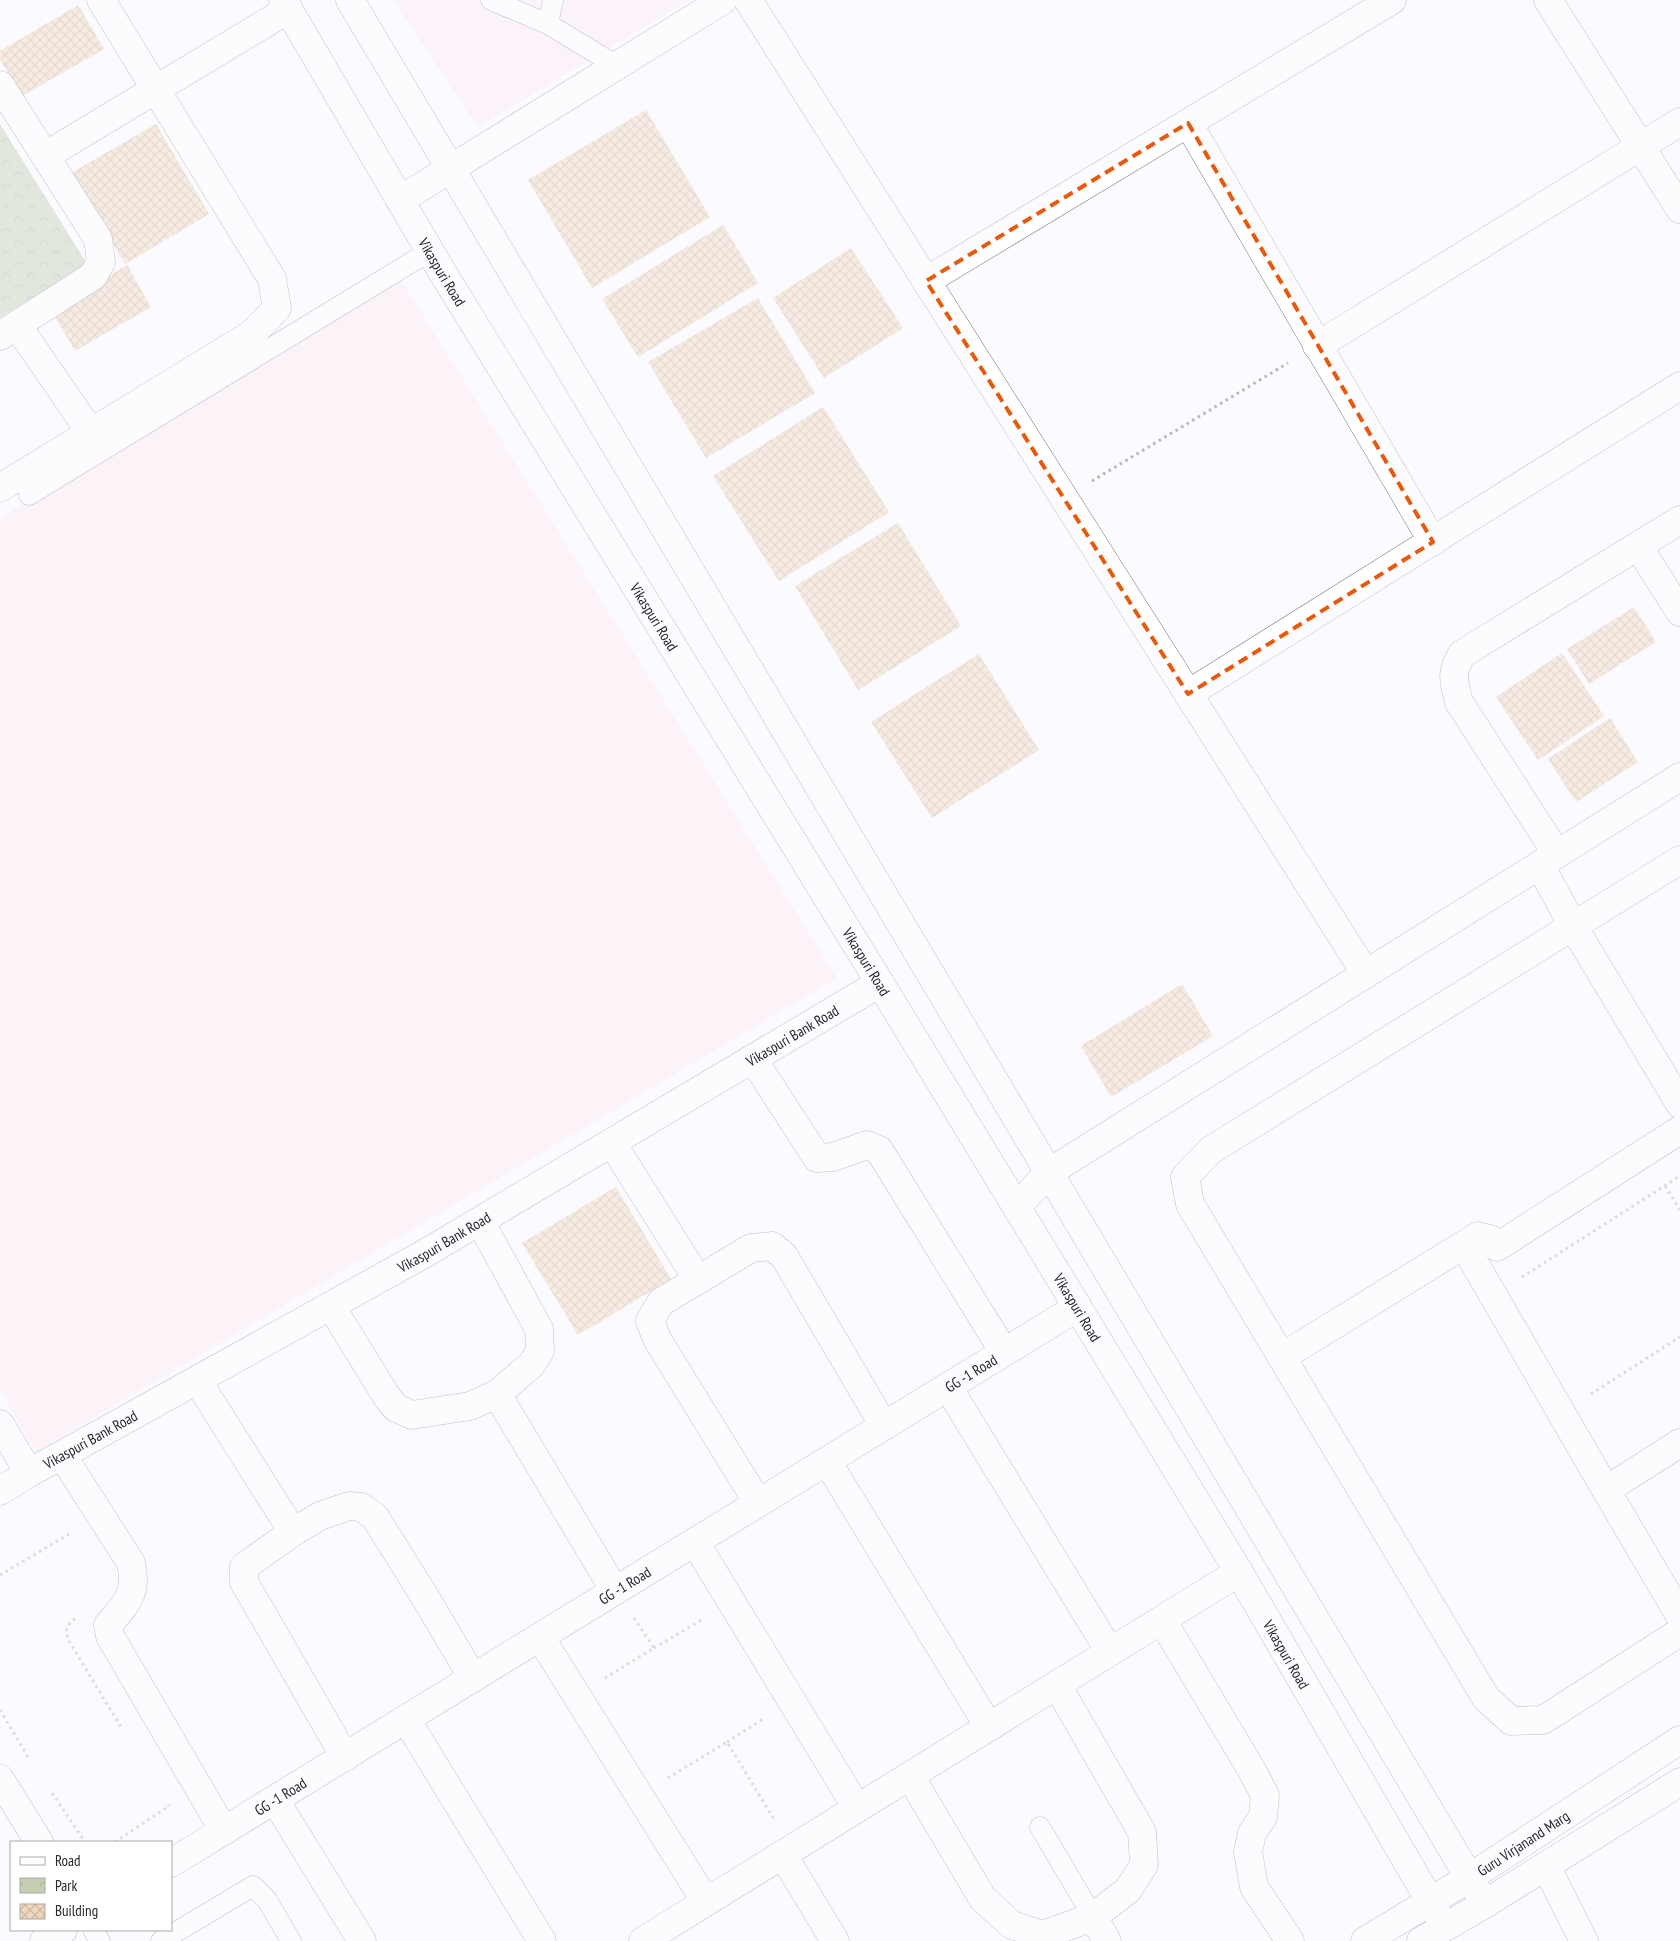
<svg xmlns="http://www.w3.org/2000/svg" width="1680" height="1941" font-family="'PT Sans Narrow',sans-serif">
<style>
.commercial{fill:#feebf4}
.education{fill:#fdeced}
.park{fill:url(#park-crowns)}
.building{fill:url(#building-cross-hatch)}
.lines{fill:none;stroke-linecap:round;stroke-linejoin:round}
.service-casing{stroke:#7c7d87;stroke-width:21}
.minor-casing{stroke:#7c7d87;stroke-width:29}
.tertiary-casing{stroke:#7c7d87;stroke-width:29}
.path{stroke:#b6b7bb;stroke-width:3;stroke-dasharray:2.5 4;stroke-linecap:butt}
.service{stroke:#fff;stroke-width:20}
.minor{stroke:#fff;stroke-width:28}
.tertiary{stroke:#fff;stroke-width:28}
.marked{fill:none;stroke:#e8590c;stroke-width:4;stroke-dasharray:10 6;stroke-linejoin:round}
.labels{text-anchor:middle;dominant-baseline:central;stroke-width:4;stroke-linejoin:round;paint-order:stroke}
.street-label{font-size:15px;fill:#26272b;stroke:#fff}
</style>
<defs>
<pattern id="park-crowns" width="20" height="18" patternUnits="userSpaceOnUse" patternTransform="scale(1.25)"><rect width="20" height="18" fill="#c5d0b3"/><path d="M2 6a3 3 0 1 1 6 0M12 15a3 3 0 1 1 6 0" fill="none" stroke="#a9b39a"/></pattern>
<pattern id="building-cross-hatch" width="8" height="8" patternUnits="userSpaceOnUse" patternTransform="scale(1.25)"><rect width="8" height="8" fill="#f1d7bc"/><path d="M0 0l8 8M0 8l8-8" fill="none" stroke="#ceb9a2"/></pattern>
</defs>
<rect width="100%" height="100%" fill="#fafaff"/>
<!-- commercial -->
<path class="commercial" d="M393 0H689L478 127Z"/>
<!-- education -->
<path class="education" d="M394 269 837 978 36 1452 0 1390V518Z"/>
<!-- park -->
<path class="park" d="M0 124 87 264 0 318Z"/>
<!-- building -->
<path class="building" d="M78 5 104 49 22 96 0 59V51Z
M646 110 710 217 592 288 528 180Z
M156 124 209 214 125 264 71 173Z
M723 225 758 283 638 357 602 299Z
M851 248 903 328 824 378 773 298Z
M127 265 151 307 75 351 51 310Z
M758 298 815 393 706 458 648 362Z
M823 407 889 512 779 581 713 476Z
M898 523 961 626 858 690 795 586Z
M1634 607 1656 642 1589 684 1567 649Z
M1562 653 1604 716 1538 760 1496 697Z
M979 654 1039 750 932 818 871 722Z
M1610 718 1638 762 1576 802 1548 759Z
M1182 984 1213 1036 1111 1097 1081 1046Z
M616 1187 671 1279 578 1335 522 1243Z"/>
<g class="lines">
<defs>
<path id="service" d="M491 0 548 24 617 66
M548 24 553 0
M29 495 430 251
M1040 1827 1093 1917
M93 1930 100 1941
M161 1941 253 1886 267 1900 291 1941"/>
<g id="minor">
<path d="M748 0 1366 974"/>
<path d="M1548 0 1680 209"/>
<path d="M0 85 98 239 101 262 93 276 0 336"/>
<path d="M1188 123 1433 542"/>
<path d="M45 156 289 9"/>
<path d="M400 200 723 0"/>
<path d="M926 281 1392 0"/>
<path d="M17 325 91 433"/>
<path d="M1317 346 1680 122"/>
<path d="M0 488 252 334 277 308 272 279 101 0"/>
<path d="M1638 546 1680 612"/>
<path d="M1188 694 1680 386"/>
<path d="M1557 854 1459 702C1454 682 1450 673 1462 654L1680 520"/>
<path d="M1680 860 1211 1150 1185 1177 1190 1204 1486 1698 1511 1721 1543 1720 1680 1632"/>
<path d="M1540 865 1573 926 1680 1104"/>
<path d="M753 1059 817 1158 833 1157 867 1145 879 1150 1004 1352"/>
<path d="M612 1143 698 1280 751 1248 772 1246 784 1256 884 1426"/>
<path d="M1017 1207 1048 1173 1680 777"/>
<path d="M1464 1245 1606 1490"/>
<path d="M698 1280 661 1302 650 1321 657 1339 758 1503"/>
<path d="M331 1306 387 1397 396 1408 412 1415 470 1406 497 1394 531 1365 540 1351 539 1329 480 1221"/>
<path d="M1282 1357 1478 1236 1490 1239 1497 1247 1680 1130"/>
<path d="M197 1380 293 1532 244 1567V1582L345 1757"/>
<path d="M948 1387 1110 1652"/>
<path d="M497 1394 615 1591"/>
<path d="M0 1424 29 1473"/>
<path d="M1680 1443 1606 1490 1680 1616"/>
<path d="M62 1455 131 1563C138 1593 127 1603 108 1625L110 1636 224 1831"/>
<path d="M827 1461 989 1727"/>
<path id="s1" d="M0 1491 29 1473 424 1254 880 983"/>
<path d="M293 1532 320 1516 349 1506 361 1507 375 1517 425 1597 473 1678"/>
<path d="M695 1542 857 1808"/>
<path d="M1162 1620 1250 1767 1265 1795 1263 1817 1252 1833 1248 1852 1254 1887 1290 1941"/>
<path d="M540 1637 706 1902"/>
<path d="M406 1719 542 1941"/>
<path d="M910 1776 983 1899 1012 1925 1043 1935 1093 1917 1128 1890 1144 1865 1142 1832 1057 1685"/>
<path d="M0 1779 39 1842"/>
<path d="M275 1800 362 1941"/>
<path d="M783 1855 835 1941"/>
<path id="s2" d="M171 1863 1078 1307"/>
<path d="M1546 1866 1584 1941"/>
<path d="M1093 1917 1107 1941"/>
<path d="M44 1941 63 1930"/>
<path d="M643 1941 1239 1572"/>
</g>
<g id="tertiary">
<path id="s3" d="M283 0 441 270 880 983 1239 1572 1445 1927"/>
<path d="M350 0 1485 1904"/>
<path id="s4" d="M1365 1941 1469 1878 1680 1740"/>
<path d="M1421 1941 1485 1904 1680 1782"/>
</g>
</defs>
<!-- service casing -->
<use href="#service" class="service-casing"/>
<!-- minor casing -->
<use href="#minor" class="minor-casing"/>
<!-- tertiary casing -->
<use href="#tertiary" class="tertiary-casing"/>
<!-- path -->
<path class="path" d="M1092 481 1288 363
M1665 1186 1680 1210
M1522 1277 1680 1176
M1591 1394 1680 1337
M0 1575 71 1533
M75 1619 71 1621 66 1631 69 1641 122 1729
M654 1648 703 1619
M605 1678 654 1648 634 1618
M0 1710 28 1757
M727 1742 763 1719
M668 1778 727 1742 775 1821
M52 1793 85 1842
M115 1842 169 1806 168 1805"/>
<!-- service -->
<use href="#service" class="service"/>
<!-- minor -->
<use href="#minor" class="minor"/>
<!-- tertiary -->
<use href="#tertiary" class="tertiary"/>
</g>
<!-- marked area -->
<path d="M0 0H1680V1941H0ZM1188 123 1433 542 1188 694 926 281Z" fill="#fafaff" fill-opacity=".55" fill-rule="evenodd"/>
<path class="marked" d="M1188 123 1433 542 1188 694 926 281Z"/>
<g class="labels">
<!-- street labels -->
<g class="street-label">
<text stroke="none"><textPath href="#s3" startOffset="315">Vikaspuri Road</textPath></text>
<text stroke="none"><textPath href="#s3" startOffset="720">Vikaspuri Road</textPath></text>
<text stroke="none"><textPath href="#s3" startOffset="1125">Vikaspuri Road</textPath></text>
<text stroke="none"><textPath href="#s1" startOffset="914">Vikaspuri Bank Road</textPath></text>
<text stroke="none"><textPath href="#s1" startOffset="509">Vikaspuri Bank Road</textPath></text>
<text stroke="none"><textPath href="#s3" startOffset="1530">Vikaspuri Road</textPath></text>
<text stroke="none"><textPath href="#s2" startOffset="938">GG -1 Road</textPath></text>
<text stroke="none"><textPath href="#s1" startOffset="104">Vikaspuri Bank Road</textPath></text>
<text stroke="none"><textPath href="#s2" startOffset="532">GG -1 Road</textPath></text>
<text stroke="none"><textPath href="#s3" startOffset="1935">Vikaspuri Road</textPath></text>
<text stroke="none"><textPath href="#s2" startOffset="128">GG -1 Road</textPath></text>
<text stroke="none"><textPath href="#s4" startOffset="186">Guru Virjanand Marg</textPath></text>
</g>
</g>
<!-- legend -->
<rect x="10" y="1841" width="162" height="90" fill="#ffffff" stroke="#a8a9aa"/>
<rect x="20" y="1857" width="25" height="8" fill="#ffffff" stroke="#a8a9aa"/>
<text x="55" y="1866" font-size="15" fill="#26272b">Road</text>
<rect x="20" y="1878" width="25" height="15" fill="url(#park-crowns)" stroke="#a8a9aa"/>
<text x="55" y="1891" font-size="15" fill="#26272b">Park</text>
<rect x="20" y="1904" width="25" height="15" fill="url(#building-cross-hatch)" stroke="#a8a9aa"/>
<text x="55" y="1916" font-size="15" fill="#26272b">Building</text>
</svg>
